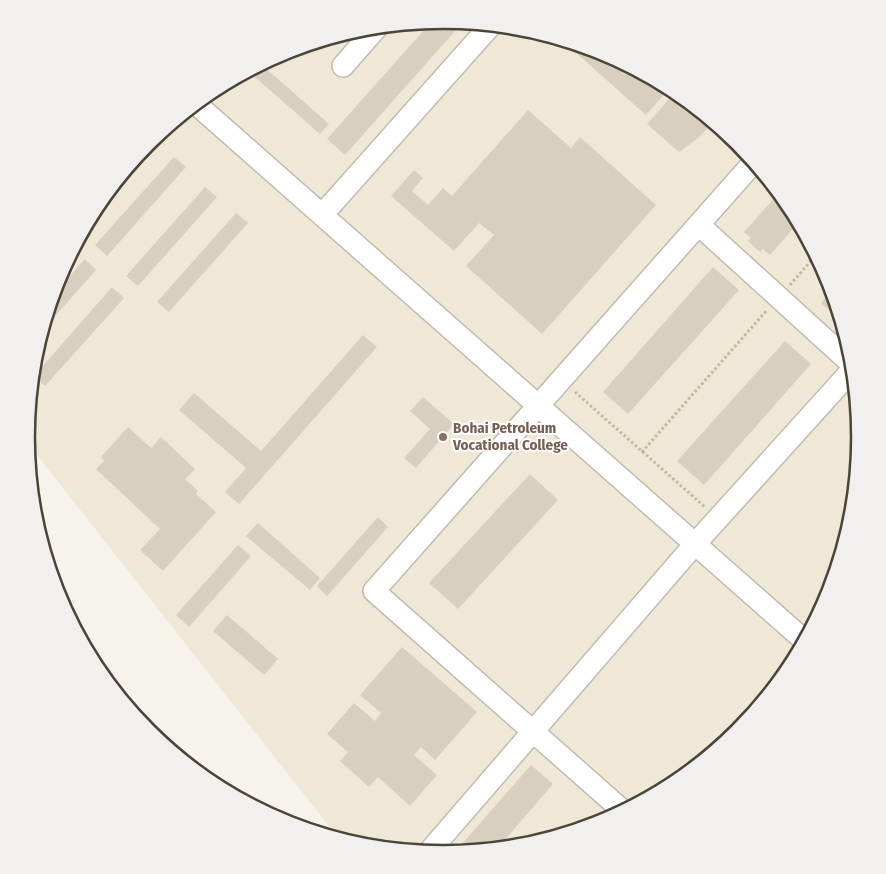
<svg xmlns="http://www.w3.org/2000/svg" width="886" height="874" font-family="'Fira Sans Condensed',sans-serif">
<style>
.education{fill:#efe8d6}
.building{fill:#d8cfc1}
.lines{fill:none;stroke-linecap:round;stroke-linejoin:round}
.minor-casing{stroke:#c2bbae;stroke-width:24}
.path{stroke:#c4b79f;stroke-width:3;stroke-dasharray:2.5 2.5;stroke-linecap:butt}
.minor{stroke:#fff;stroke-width:21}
.education-dot{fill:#8d6e63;stroke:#fff;stroke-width:2}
.labels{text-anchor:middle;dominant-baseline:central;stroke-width:4;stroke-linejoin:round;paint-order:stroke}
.education-label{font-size:15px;font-weight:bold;fill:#785e54;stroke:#fff;text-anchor:start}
.rim{fill:none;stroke:#4b4439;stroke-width:2.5}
</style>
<rect width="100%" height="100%" fill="#f6f3ec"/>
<!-- education -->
<path class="education" d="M443 20 525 28 603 52 675 90 738 142 790 206 828 278 852 356 860 437 852 519 828 597 790 669 738 732 674 784 602 822 524 846 443 854 361 846 339 839 26 441V437L34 355 58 277 96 205 148 142 212 90 284 52 362 28Z"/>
<!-- building -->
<path class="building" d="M443 20 463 22 345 155 327 139 432 21Z
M569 41 598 50 625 75 632 67 670 88 646 115 566 44Z
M261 64 329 124 320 134 248 71Z
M676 91 714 122 697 139 679 152 647 124Z
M528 110 571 148 580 137 656 205 542 334 466 266 494 235 479 223 454 251 391 196 414 170 423 178 412 191 428 205 443 188 452 196Z
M174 157 186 167 107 256 95 245Z
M205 187 217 197 138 286 126 276Z
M779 193 790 206 799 222 770 255 763 249 760 252 748 241 751 238 744 232Z
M236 213 248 223 169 312 157 302Z
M85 259 96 270 41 332 52 296Z
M713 267 739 290 628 414 603 392Z
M112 287 124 298 45 386 34 376Z
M832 290 841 320 821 303Z
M363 335 377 347 239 504 225 492 246 468 179 410 194 393 261 451Z
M785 341 811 364 704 485 677 461Z
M423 397 454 424 416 468 404 458 430 429 410 411Z
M128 427 151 448 161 437 195 469 185 479 198 491 196 494 216 512 163 571 140 550 160 529 96 469 104 461 101 457Z
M530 474 558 500 458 609 429 583Z
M378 517 388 527 327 596 317 586Z
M258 523 320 578 310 590 246 536Z
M238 545 251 556 189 627 176 615Z
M227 615 278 659 264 675 213 631Z
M402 647 477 712 435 760 421 747 414 755 437 775 410 806 378 777 369 787 340 761 348 752 327 734 354 703 375 721 381 713 360 695Z
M531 765 553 784 497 849 454 853Z"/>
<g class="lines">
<defs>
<path id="minor" d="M343 66 378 26
M195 103 805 641
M322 215 491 25
M699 225 853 365
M623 811 374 591 754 162
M428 853 695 544 853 369"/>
</defs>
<!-- minor casing -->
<use href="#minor" class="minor-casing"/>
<!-- path -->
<path class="path" d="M790 285 816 255
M575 392 705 507
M642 452 767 310"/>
<!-- minor -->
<use href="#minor" class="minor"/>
</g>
<!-- markers -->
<circle class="education-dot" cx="443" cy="437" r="5"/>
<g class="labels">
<!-- education labels -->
<g class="education-label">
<text x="453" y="428">Bohai Petroleum<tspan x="453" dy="17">Vocational College</tspan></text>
</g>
</g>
<!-- crop -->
<path d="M0 0H886V874H0ZM35 437a408 408 0 1 1 816 0a408 408 0 1 1-816 0Z" fill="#f1f0ef" fill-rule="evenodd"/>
<path class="rim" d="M35 437a408 408 0 1 1 816 0a408 408 0 1 1-816 0Z"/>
</svg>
